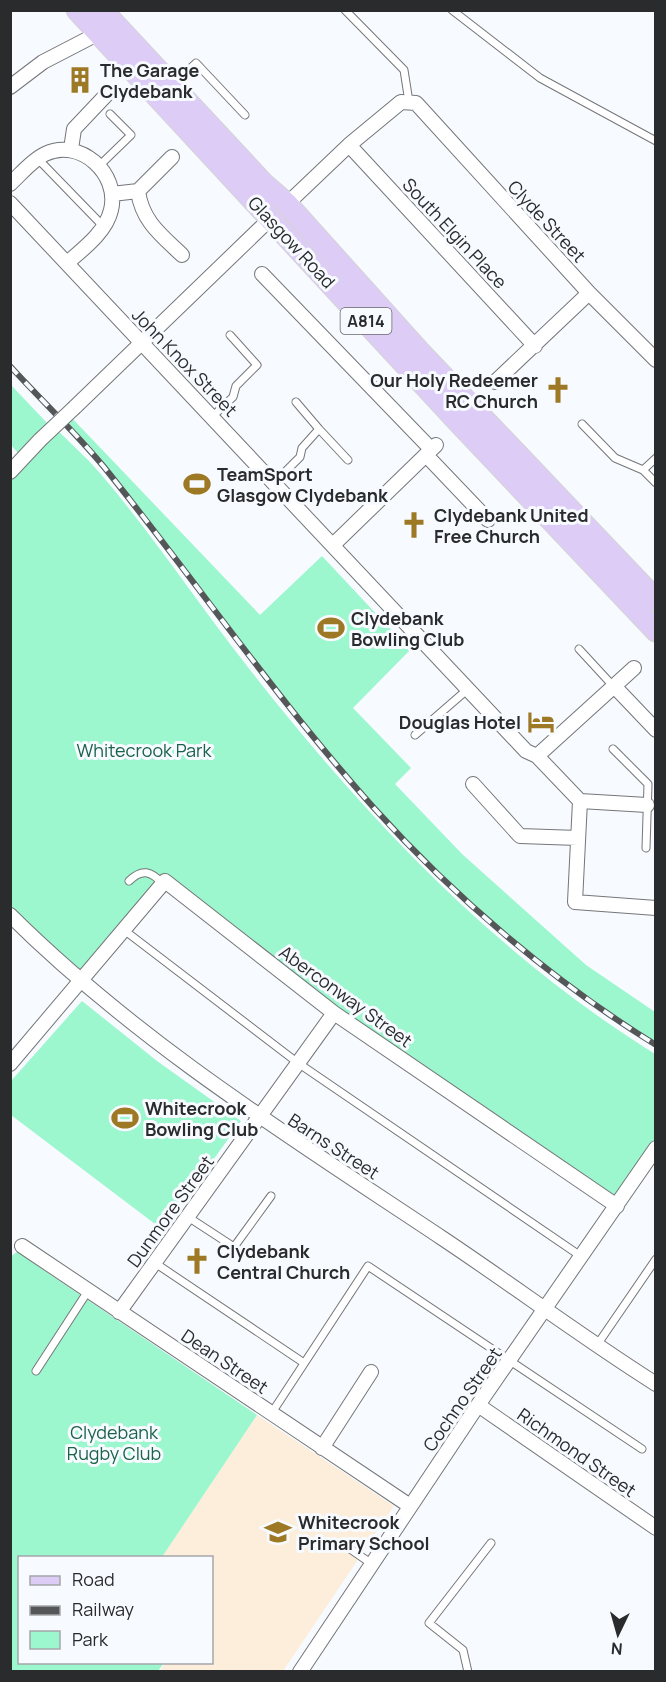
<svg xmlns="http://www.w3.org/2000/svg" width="666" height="1682" font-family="Manrope,sans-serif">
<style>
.education{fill:#fceeda}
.green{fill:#9cf6ce}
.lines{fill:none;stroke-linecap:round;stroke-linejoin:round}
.lane-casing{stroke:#747679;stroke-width:9}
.street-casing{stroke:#747679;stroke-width:16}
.primary-casing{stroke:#d4d5d5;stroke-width:23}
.lane{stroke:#fff;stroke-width:7}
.street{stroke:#fff;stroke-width:14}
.primary{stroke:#ddccf5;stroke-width:21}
.rail-casing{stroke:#545657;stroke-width:6}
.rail{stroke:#f7fafe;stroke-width:4;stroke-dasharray:11;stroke-linecap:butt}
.street-bridge-casing{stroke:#747679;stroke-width:16;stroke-linecap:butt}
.street-bridge{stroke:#fff;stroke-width:14}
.labels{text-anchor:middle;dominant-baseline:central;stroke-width:6;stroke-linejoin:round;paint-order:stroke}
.shield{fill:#f7fafe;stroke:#68696b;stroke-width:1.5}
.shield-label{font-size:16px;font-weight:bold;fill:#2a2b2c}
.poi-label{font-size:18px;font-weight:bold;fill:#2a2b2c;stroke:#f7fafe;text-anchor:start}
.street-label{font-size:18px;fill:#2a2b2c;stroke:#f7fafe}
.park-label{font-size:18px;fill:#1a6248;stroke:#f7fafe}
</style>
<rect width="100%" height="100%" fill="#f7fafe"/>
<!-- education -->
<path class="education" d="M257 1415 394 1506 283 1671 159 1672 165 1663 212 1662V1558L162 1557Z"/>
<!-- green -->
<path class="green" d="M11 385 48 424 18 453 11 445Z
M68 414 260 615 322 556 410 650 353 708 411 768 395 784 462 854 586 965 655 1012V1045C497 946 368 809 253 662 189 581 131 496 60 421Z
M54 427C69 442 85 456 99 472 152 534 197 602 247 666 365 817 492 952 655 1054V1147L617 1206 477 1111 165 882 82 981 11 915V472Z
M82 1001 157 1061 241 1121 163 1230 11 1115V1081Z
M17 1252 257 1415 162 1557 20 1558V1662L164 1663 158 1671H11L10 1257Z"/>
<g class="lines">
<defs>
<path id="lane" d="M345 10 404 70 409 102
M452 10 540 78 656 141
M173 84 196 63 245 115
M38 159 103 226
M99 166 131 135 110 114
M212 417 233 397 236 386 257 365 230 335
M582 424 615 458 643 470 656 483
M319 429 348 460
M643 470 656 458
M275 482 300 457 302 448 319 429 296 402
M579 649 614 687
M415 735 468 689
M613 749 648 784 646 848
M129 881C142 868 151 871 163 884
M124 930 298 1063 582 1257
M188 1217 234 1247 271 1196
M155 1263 304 1363
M597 1345 656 1259
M36 1371 88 1291
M271 1414 368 1266 642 1449
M343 1544 372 1564
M468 1672 463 1650 429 1623 491 1543"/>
<path id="street" d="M10 87 43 62 99 33
M349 145 535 346
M71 149 74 129 109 92
M10 184C21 174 32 160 45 154 80 137 120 174 111 210 106 232 83 249 67 263
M138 191C142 221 161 235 182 255
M112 194 138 191 172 157
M10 203 526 751 537 756 580 801 575 902 656 908
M287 204 349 145 401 102 416 103 589 293 656 360
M262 274 431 449
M495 382 589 293
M75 407 271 218
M426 455 488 520
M10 472 40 440
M334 544 436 445
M615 687 656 730
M537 756 634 668
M473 784 520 836 578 838
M580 801 647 805
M10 915C139 1043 292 1138 442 1238 514 1286 583 1338 656 1384
M10 1064 165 881 334 1013 617 1206
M22 1246 410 1506
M119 1312 334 1013
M478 1405 656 1528
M322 1448 371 1372
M300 1672 478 1405 656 1148"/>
<path id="primary" d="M77 10 459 423 656 631
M102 10 264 184 287 204 419 351 656 600"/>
</defs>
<!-- lane casing -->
<use href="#lane" class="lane-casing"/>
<!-- street casing -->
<use href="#street" class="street-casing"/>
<!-- primary casing -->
<use href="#primary" class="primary-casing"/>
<!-- lane -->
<use href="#lane" class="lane"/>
<!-- street -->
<use href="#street" class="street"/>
<!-- primary -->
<use href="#primary" class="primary"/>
<defs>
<path id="rail" d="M10 366C41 400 75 432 104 467 195 580 277 700 374 808 454 897 554 982 656 1045"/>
</defs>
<!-- rail casing -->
<use href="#rail" class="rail-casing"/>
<!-- rail -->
<use href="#rail" class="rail"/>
<defs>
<path id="street-bridge" d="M40 440 75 407"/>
</defs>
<!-- street-bridge casing -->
<use href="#street-bridge" class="street-bridge-casing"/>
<!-- street-bridge -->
<use href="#street-bridge" class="street-bridge"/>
</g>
<!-- icons -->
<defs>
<symbol id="building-bare" viewBox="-9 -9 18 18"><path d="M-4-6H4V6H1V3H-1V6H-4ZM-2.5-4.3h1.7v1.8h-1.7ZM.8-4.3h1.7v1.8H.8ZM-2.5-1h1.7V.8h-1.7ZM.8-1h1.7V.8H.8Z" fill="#9e7925" stroke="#f7fafe" stroke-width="2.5" paint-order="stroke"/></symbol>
<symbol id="church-bare" viewBox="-9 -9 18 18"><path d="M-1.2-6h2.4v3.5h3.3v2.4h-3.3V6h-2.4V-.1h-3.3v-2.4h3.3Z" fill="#9e7925" stroke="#f7fafe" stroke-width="2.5" paint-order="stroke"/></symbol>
<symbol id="stadium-bare" viewBox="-9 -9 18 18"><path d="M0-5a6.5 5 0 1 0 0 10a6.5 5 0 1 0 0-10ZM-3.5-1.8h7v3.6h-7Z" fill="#9e7925" stroke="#f7fafe" stroke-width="2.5" paint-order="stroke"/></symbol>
<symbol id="hotel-bare" viewBox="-9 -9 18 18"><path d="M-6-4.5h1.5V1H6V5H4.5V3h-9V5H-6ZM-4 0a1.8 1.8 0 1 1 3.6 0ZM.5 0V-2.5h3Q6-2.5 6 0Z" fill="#9e7925" stroke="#f7fafe" stroke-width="2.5" paint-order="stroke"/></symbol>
<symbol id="school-bare" viewBox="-9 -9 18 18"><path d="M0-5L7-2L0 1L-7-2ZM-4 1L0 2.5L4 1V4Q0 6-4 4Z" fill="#9e7925" stroke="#f7fafe" stroke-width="2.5" paint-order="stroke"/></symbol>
</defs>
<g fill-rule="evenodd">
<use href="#building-bare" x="61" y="61" width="38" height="38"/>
<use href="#church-bare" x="539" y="371" width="38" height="38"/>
<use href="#stadium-bare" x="178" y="465" width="38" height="38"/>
<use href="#church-bare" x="395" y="506" width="38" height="38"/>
<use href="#stadium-bare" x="312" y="609" width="38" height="38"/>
<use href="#hotel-bare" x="522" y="703" width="38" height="38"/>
<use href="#stadium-bare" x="106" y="1099" width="38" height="38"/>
<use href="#church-bare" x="178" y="1242" width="38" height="38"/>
<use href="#school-bare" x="259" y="1513" width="38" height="38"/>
</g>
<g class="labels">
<!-- shield labels -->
<rect class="shield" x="340.5" y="308" width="51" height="26" rx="4.5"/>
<g class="shield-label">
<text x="366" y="321">A814</text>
</g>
<!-- poi labels -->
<g class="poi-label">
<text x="100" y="70">The Garage<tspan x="100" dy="21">Clydebank</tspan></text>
<text x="538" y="380" text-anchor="end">Our Holy Redeemer<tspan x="538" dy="21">RC Church</tspan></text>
<text x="217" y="474">TeamSport<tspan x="217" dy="21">Glasgow Clydebank</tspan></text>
<text x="434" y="515">Clydebank United<tspan x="434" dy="21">Free Church</tspan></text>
<text x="351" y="618">Clydebank<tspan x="351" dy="21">Bowling Club</tspan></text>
<text x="521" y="722" text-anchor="end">Douglas Hotel</text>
<text x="145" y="1108">Whitecrook<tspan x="145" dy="21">Bowling Club</tspan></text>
<text x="217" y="1251">Clydebank<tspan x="217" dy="21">Central Church</tspan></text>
<text x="298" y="1522">Whitecrook<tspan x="298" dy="21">Primary School</tspan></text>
</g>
<!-- street labels -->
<g class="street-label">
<text transform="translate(547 221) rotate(47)">Clyde Street</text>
<text transform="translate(455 233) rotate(47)">South Elgin Place</text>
<text transform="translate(292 242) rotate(47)">Glasgow Road</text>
<text transform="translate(185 362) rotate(46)">John Knox Street</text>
<text transform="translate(346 996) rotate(36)">Aberconway Street</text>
<text transform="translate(334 1146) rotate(33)">Barns Street</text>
<text transform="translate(170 1211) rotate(-54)">Dunmore Street</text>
<text transform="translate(225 1361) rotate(34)">Dean Street</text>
<text transform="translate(462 1399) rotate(-55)">Cochno Street</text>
<text transform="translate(577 1452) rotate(35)">Richmond Street</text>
</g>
<!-- park labels -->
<g class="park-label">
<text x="144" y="750">Whitecrook Park</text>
<text x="114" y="1432">Clydebank<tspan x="114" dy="21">Rugby Club</tspan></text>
</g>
</g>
<!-- border -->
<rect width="666" height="1682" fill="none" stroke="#2a2b2c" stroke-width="24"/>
<!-- legend -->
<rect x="18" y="1556" width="195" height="108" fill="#f7fafe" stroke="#a5a7aa" stroke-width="1.5"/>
<rect x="30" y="1576" width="30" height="9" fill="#ddccf5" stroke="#a5a7aa" stroke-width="1.5"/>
<text x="72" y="1586" font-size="18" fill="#2a2b2c">Road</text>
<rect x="30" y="1606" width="30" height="9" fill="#545657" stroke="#a5a7aa" stroke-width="1.5"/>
<text x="72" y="1616" font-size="18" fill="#2a2b2c">Railway</text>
<rect x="30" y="1631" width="30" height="18" fill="#9cf6ce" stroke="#a5a7aa" stroke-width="1.5"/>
<text x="72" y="1646" font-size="18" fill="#2a2b2c">Park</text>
<!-- north arrow -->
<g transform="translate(618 1634) rotate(185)" stroke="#f7fafe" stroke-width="4.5" paint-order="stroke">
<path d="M0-4.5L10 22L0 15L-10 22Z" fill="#2a2b2c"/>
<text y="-9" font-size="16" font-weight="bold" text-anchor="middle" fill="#2a2b2c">N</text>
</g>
</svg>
